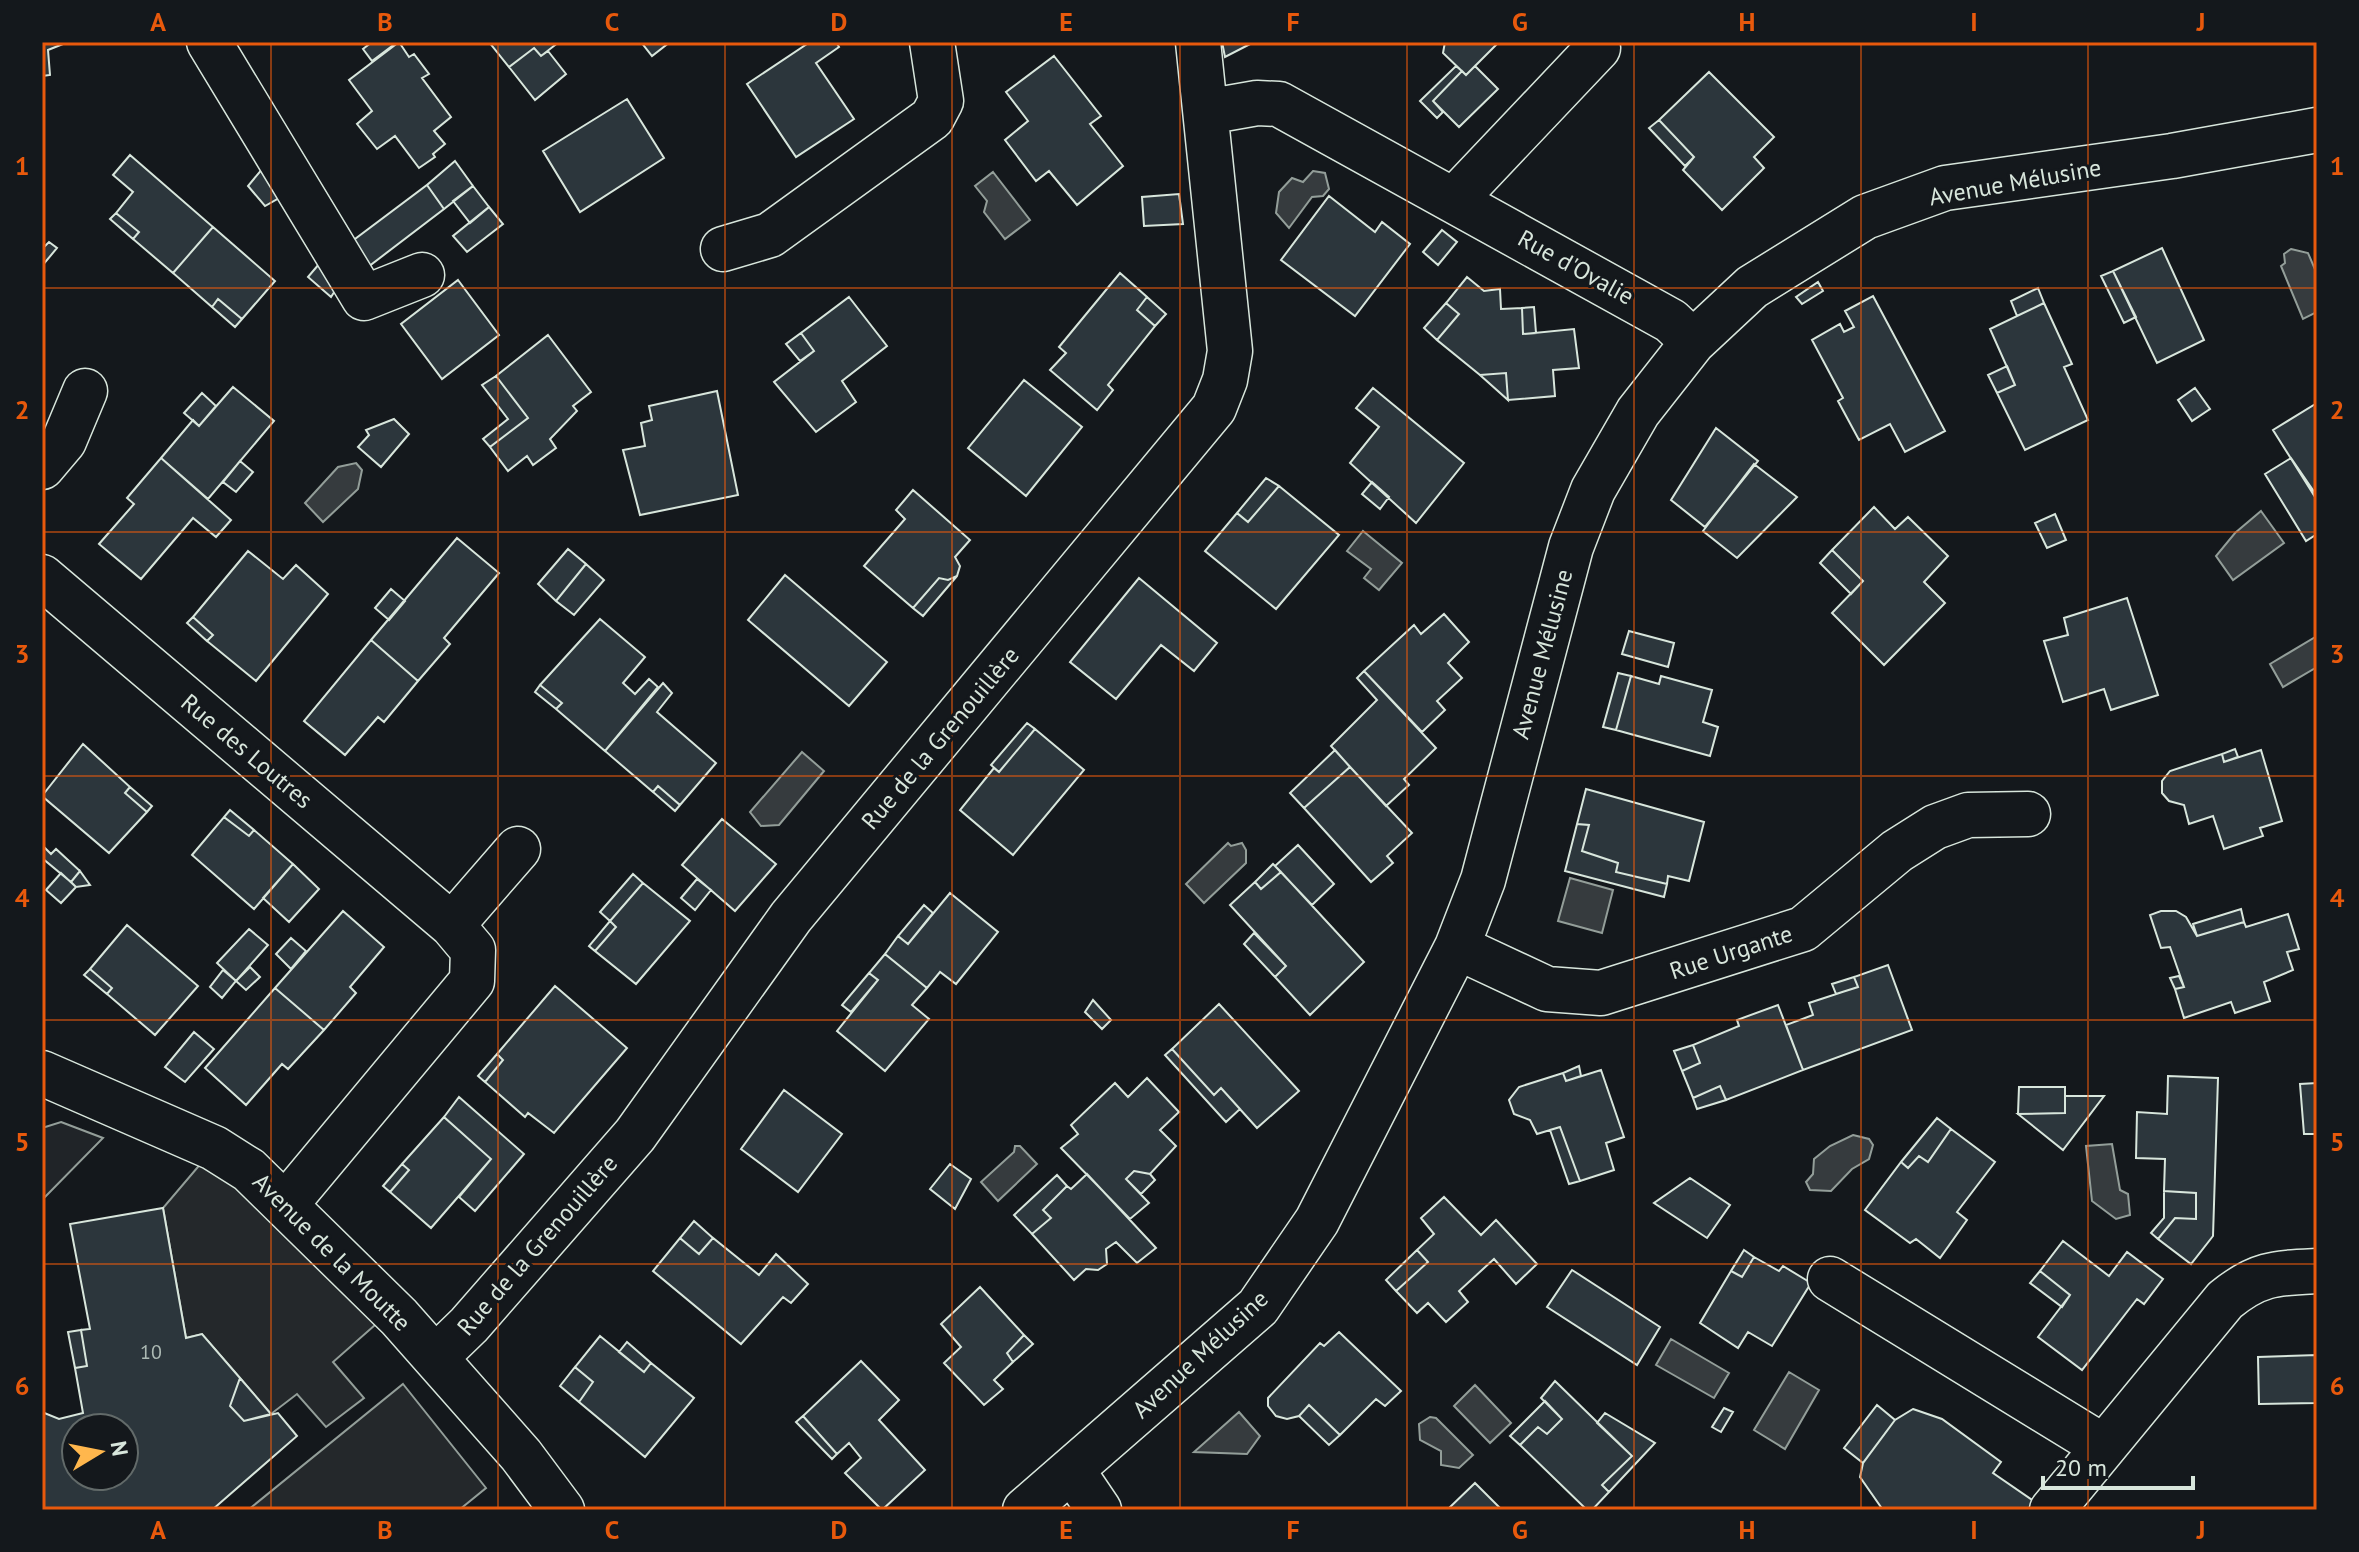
<svg xmlns="http://www.w3.org/2000/svg" width="2359" height="1552" font-family="'PT Sans',sans-serif">
<style>
.green{fill:#202428;stroke:#939e99;stroke-width:2}
.parking{fill:#24282b;stroke:#939e99;stroke-width:2}
.water{fill:#363b3e;stroke:#939e99;stroke-width:2}
.building{fill:#2c363c;stroke:#d8e6dc;stroke-width:2;fill-rule:evenodd}
.lines{fill:none;stroke-linecap:round;stroke-linejoin:round}
.minor-casing{stroke:#d8e6dc;stroke-width:47}
.minor{stroke:#14181c;stroke-width:44}
.grid{fill:none;stroke:#e8590c;stroke-width:2;stroke-opacity:0.55}
.labels{text-anchor:middle;dominant-baseline:central;stroke-width:6;stroke-linejoin:round;paint-order:stroke}
.number-label{font-size:20px;fill:#adbab4}
.street-label{font-size:24px;fill:#d8e6dc;stroke:#14181c}
.neatline{fill:none;stroke:#e8590c;stroke-width:3}
.grid-label{font-size:26px;text-anchor:middle;font-weight:bold;fill:#e8590c}
</style>
<rect width="100%" height="100%" fill="#14181c"/>
<!-- green -->
<path class="green" d="M61 1122 103 1138 42 1200V1128Z"/>
<!-- parking -->
<path class="parking" d="M214 1148 392 1310 333 1362 364 1398 326 1427 297 1394 271 1414 202 1334 186 1338 163 1208Z
M403 1384 486 1488 459 1510H248Z"/>
<!-- water -->
<path class="water" d="M1313 171 1325 173 1329 189 1323 196 1312 197 1289 228 1276 213 1279 192 1292 178 1303 182Z
M993 172 1030 220 1005 239 984 212 987 201 975 186Z
M2291 249 2308 253 2317 274V312L2303 319 2281 266 2285 263 2284 254Z
M356 463 362 470 358 489 323 522 305 503 338 467Z
M2261 511 2284 543 2233 580 2216 556 2235 533Z
M1363 531 1402 563 1379 590 1364 578 1371 569 1347 551Z
M2317 636V667L2283 687 2270 664Z
M802 752 824 771 779 825 761 826 750 812Z
M1228 843 1231 846 1242 843 1246 850V863L1204 903 1186 884Z
M1570 878 1613 890 1602 933 1558 921Z
M1853 1135 1869 1139 1873 1145 1869 1159 1852 1169 1831 1191 1810 1190 1806 1182 1813 1174 1814 1159 1830 1146Z
M2112 1144 2120 1190 2128 1194 2130 1215 2116 1219 2092 1201 2086 1146Z
M1015 1146H1020L1037 1164 998 1201 981 1182 1014 1152Z
M1671 1339 1729 1373 1714 1398 1656 1365Z
M1789 1372 1819 1390 1785 1449 1754 1430Z
M1475 1385 1511 1423 1490 1443 1454 1406Z
M1239 1412 1260 1436 1247 1454 1194 1452Z
M1430 1417 1436 1418 1473 1455 1459 1468 1441 1465V1451L1420 1440 1419 1424Z"/>
<!-- building -->
<path class="building" d="M42 42H68L48 50 50 75 42 76Z
M372 42H395L396 43 372 61 363 49Z
M399 42 409 57 414 54 429 74 422 78 451 117 434 131 445 144 433 154 435 157 419 168 395 136 377 149 357 124 372 111 349 80Z
M489 42H559L541 56 534 48 509 67Z
M641 42H670L652 56Z
M810 42H836L839 47 816 63 854 119 796 157 747 84Z
M1222 42H1254L1225 57Z
M1445 42H1499L1466 75 1443 53Z
M534 48 541 56 548 51 566 74 535 100 509 67Z
M1054 56 1101 116 1090 124 1123 166 1077 205 1049 171 1036 181 1005 140 1028 121 1006 92Z
M1456 66 1462 71 1433 101 1443 112 1437 118 1420 101Z
M1475 66 1498 89 1459 127 1433 101 1462 71 1466 75Z
M1709 72 1774 137 1754 157 1764 168 1722 210 1683 170 1694 157 1659 120Z
M627 99 664 158 580 212 543 151Z
M1659 120 1694 157 1685 166 1649 128Z
M130 155 213 227 173 273 133 239 139 232 116 213 133 192 113 175Z
M455 161 473 186 444 209 427 185Z
M268 162 286 194 265 206 248 186Z
M427 185 444 209 368 267 351 242Z
M473 186 489 207 470 223 453 201Z
M1179 194 1183 224 1144 226 1142 197Z
M1329 196 1375 232 1382 222 1410 244 1355 316 1281 260Z
M489 207 503 224 467 252 453 236Z
M116 213 139 232 133 239 110 219Z
M213 227 275 281 242 319 218 299 212 307 173 273Z
M1442 230 1457 242 1438 265 1423 252Z
M49 242 57 248 42 266V249Z
M2162 248 2204 340 2157 363 2113 271Z
M325 257 340 283 331 297 308 277Z
M2113 271 2136 317 2124 323 2101 276Z
M1120 273 1147 297 1137 310 1155 326 1108 385 1113 390 1097 410 1050 370 1066 353 1059 347Z
M1467 277 1484 291 1500 289 1501 309 1522 308 1523 334 1574 329 1579 368 1553 370 1555 396 1508 400 1506 373 1480 375 1437 340 1459 314 1446 303Z
M458 280 499 335 442 379 401 324Z
M1818 282 1823 291 1802 304 1796 297Z
M2038 288 2044 303 2017 316 2011 301Z
M1873 296 1945 431 1905 452 1890 424 1859 440 1838 401 1843 398 1812 340 1840 324 1844 332 1854 327 1845 311Z
M849 297 887 346 842 381 856 402 816 432 774 382 814 351 801 333Z
M1147 297 1166 314 1155 326 1137 310Z
M218 299 242 319 235 327 212 307Z
M1446 303 1459 314 1437 340 1424 328Z
M2044 303 2072 364 2064 367 2088 420 2025 450 1997 393 2015 385 1990 329Z
M1534 307 1536 333 1523 334 1522 308Z
M801 333 814 351 800 361 786 344Z
M548 335 591 392 573 406 577 411 550 439 556 448 533 465 527 456 508 471 490 447 528 418 496 376Z
M2007 366 2015 385 1997 393 1988 375Z
M1506 373 1508 400 1480 375Z
M496 376 528 418 490 447 483 439 508 419 482 385Z
M1024 380 1082 427 1026 496 968 448Z
M233 387 274 421 208 499 161 458 193 420 199 426Z
M1373 388 1464 463 1416 523 1350 463 1379 427 1356 408Z
M2195 388 2210 409 2192 421 2178 400Z
M717 391 738 495 640 515 623 450 645 446 641 423 652 420 649 406Z
M202 393 216 406 199 426 184 413Z
M2317 403V496L2315 497 2273 430Z
M394 419 409 434 381 467 358 447 369 435 366 430Z
M1716 428 1758 461 1705 527 1671 500Z
M161 458 231 520 216 537 193 518 141 579 99 544 134 504 127 498Z
M2291 458 2317 496V534L2306 541 2265 474Z
M240 461 253 472 236 492 223 482Z
M1754 464 1797 497 1737 558 1703 531Z
M1266 478 1279 486 1248 522 1237 513Z
M1372 482 1389 497 1380 509 1362 494Z
M1279 486 1339 535 1276 609 1205 551 1237 513 1248 522Z
M913 490 970 540 955 557 960 566 957 576 948 580 939 578 913 608 864 566 905 519 896 510Z
M1874 507 1895 529 1908 517 1948 556 1924 582 1945 603 1884 665 1832 613 1863 581 1832 550Z
M2055 514 2066 540 2047 548 2035 523Z
M457 538 499 573 444 638 450 644 418 681 371 640Z
M568 549 586 564 556 601 538 584Z
M1832 550 1863 581 1851 594 1820 563Z
M248 551 283 579 296 565 328 594 256 681 207 641 213 635 193 617Z
M586 564 604 580 574 615 556 601Z
M785 575 887 662 849 706 748 620Z
M957 576 923 616 913 608 939 578 948 580Z
M1139 578 1217 643 1194 671 1161 645 1116 699 1070 662Z
M391 589 405 601 389 620 375 608Z
M2127 598 2158 695 2111 710 2104 689 2063 702 2044 641 2068 635 2064 618Z
M1444 614 1469 642 1448 663 1462 678 1437 701 1445 710 1422 732 1364 671 1414 625 1421 634Z
M193 617 213 635 207 641 187 623Z
M600 619 645 657 623 683 635 694 649 679 658 687 605 751 556 709 562 703 540 685Z
M1629 631 1674 643 1668 667 1622 654Z
M371 640 418 681 384 722 378 717 345 755 304 721Z
M1364 671 1436 748 1404 779 1409 785 1386 806 1331 746 1377 700 1357 678Z
M1618 673 1631 676 1616 730 1603 727Z
M1631 676 1659 684 1661 676 1712 690 1703 722 1718 727 1710 756 1616 730Z
M663 683 672 693 657 712 716 763 680 805 658 786 653 792 605 751Z
M540 685 562 703 556 709 535 692Z
M1027 723 1035 729 999 772 991 765Z
M1035 729 1084 770 1013 855 960 810 994 768 999 772Z
M83 744 130 787 125 793 147 812 109 853 42 796Z
M2235 749 2238 757 2224 762 2222 754Z
M1335 750 1350 767 1304 808 1290 793Z
M2261 750 2282 821 2260 828 2263 836 2224 849 2213 816 2189 824 2184 805 2169 801 2162 793V781L2170 771 2222 754 2224 762Z
M1350 767 1412 833 1387 856 1393 863 1371 882 1304 808Z
M658 786 680 805 675 811 653 792Z
M130 787 152 806 147 812 125 793Z
M1586 789 1704 822 1689 881 1668 876 1667 884 1616 872 1618 863 1582 851 1589 825 1577 824Z
M230 810 254 830 249 836 224 817Z
M224 817 249 836 254 830 293 864 254 909 192 855Z
M722 819 776 864 735 911 682 865Z
M1577 824 1589 825 1582 851 1618 863 1616 872 1667 884 1664 897 1565 871Z
M1298 845 1334 884 1312 905 1275 866Z
M43 846 51 854 56 849 80 871 71 882 42 858Z
M293 864 319 889 289 922 263 898Z
M1273 864 1281 872 1261 889 1255 882Z
M80 871 90 885 76 887 71 882Z
M1281 872 1364 962 1310 1015 1275 977 1286 966 1230 905 1255 882 1261 889Z
M61 873 76 887 61 903 46 890Z
M633 874 643 883 610 921 600 912Z
M697 879 711 890 695 910 681 898Z
M643 883 690 921 636 984 595 951 616 927 610 921Z
M950 893 998 932 956 984 940 972 927 988 885 954 898 936 908 944Z
M924 905 933 913 908 944 898 936Z
M2241 909 2244 922 2197 936 2193 924Z
M343 911 384 947 350 987 356 993 324 1030 275 988Z
M2161 911H2176L2186 917 2197 936 2244 922 2246 927 2288 914 2299 949 2287 952 2293 970 2264 982 2270 1001 2235 1013 2231 1002 2184 1018 2175 989 2184 987 2170 947 2161 948 2150 915Z
M610 921 616 927 595 951 589 946Z
M127 925 198 986 155 1035 107 994 112 988 90 969Z
M249 929 268 945 236 981 217 963Z
M1254 933 1286 966 1275 977 1244 944Z
M291 938 306 951 291 969 276 954Z
M885 954 927 988 912 1005 929 1019 885 1071 837 1031 878 980 869 973Z
M1888 965 1912 1030 1803 1070 1786 1025 1813 1015 1809 1003 1858 987 1854 977Z
M250 967 260 977 246 990 236 981Z
M90 969 112 988 107 994 84 975Z
M223 970 236 981 222 998 210 987Z
M869 973 878 980 851 1012 842 1005Z
M2179 976 2184 987 2175 989 2170 978Z
M1854 977 1858 987 1836 994 1832 984Z
M555 986 627 1048 554 1133 528 1113 525 1117 485 1082 503 1060 497 1054Z
M275 988 324 1030 288 1069 282 1064 246 1105 205 1068Z
M1093 1000 1111 1020 1102 1029 1085 1012Z
M1219 1004 1299 1091 1257 1128 1221 1088 1214 1095 1172 1049Z
M1778 1005 1803 1070 1726 1100 1720 1086 1693 1098 1682 1071 1700 1063 1693 1045 1739 1026 1737 1020Z
M194 1032 214 1049 185 1082 165 1067Z
M1693 1045 1700 1063 1682 1071 1674 1051Z
M1172 1049 1214 1095 1221 1088 1240 1109 1226 1122 1165 1055Z
M497 1054 503 1060 485 1082 478 1076Z
M1579 1066 1581 1076 1566 1081 1563 1073Z
M1601 1070 1624 1137 1606 1143 1614 1170 1580 1181 1560 1127 1537 1134 1530 1120 1514 1114 1509 1100 1519 1087 1563 1073 1566 1081Z
M2168 1076 2218 1078 2213 1236 2191 1264 2158 1239 2175 1218 2196 1219V1193L2164 1191 2165 1159 2136 1158 2137 1112 2167 1114Z
M1147 1078 1179 1112 1160 1130 1176 1146 1150 1174 1134 1171 1126 1179 1149 1203 1130 1219 1061 1148 1078 1134 1071 1125 1115 1083 1128 1097Z
M2317 1083V1134H2304L2300 1084Z
M1720 1086 1726 1100 1697 1109 1693 1098Z
M2019 1087H2065V1113L2018 1114Z
M784 1090 842 1134 798 1192 741 1149Z
M2065 1096H2104L2063 1150 2018 1114 2065 1113Z
M459 1097 524 1154 475 1211 459 1197 491 1159 444 1117Z
M444 1117 491 1159 431 1228 390 1192 409 1170 402 1164Z
M1937 1118 1951 1129 1928 1162 1919 1156 1908 1168 1901 1162Z
M1560 1127 1580 1181 1569 1184 1550 1130Z
M1951 1129 1995 1162 1957 1212 1967 1220 1940 1258 1916 1239 1910 1243 1865 1210 1901 1162 1908 1168 1919 1156 1928 1162Z
M402 1164 409 1170 390 1192 383 1186Z
M950 1164 971 1179 955 1209 930 1189Z
M1134 1171 1150 1174 1155 1180 1141 1194 1126 1179Z
M1087 1174 1156 1248 1137 1263 1116 1242 1106 1249 1107 1264 1098 1270 1086 1269 1074 1280 1032 1234 1051 1218 1043 1210 1067 1186 1071 1189Z
M1057 1175 1067 1186 1043 1210 1051 1218 1032 1234 1014 1215Z
M1690 1178 1730 1205 1707 1238 1654 1203Z
M2164 1191 2196 1193V1219L2175 1218 2158 1239 2151 1233 2164 1218Z
M1444 1197 1481 1235 1496 1220 1537 1264 1516 1284 1494 1259 1459 1291 1468 1302 1446 1322 1428 1303 1417 1313 1396 1291 1428 1262 1417 1250 1434 1234 1421 1218Z
M163 1208 186 1338 202 1334 240 1378 230 1406 244 1421 278 1413 297 1436 212 1510H42V1412L59 1419 83 1413 75 1368 87 1366 81 1330 90 1329 70 1224ZM76 1428H124V1476H76Z
M694 1221 713 1238 699 1254 680 1238Z
M680 1238 699 1254 713 1238 759 1275 776 1254 808 1284 791 1303 783 1297 741 1344 653 1271Z
M2063 1241 2109 1276 2127 1252 2163 1279 2144 1304 2137 1299 2082 1370 2038 1337 2070 1295 2040 1271Z
M1417 1250 1428 1262 1396 1291 1386 1280Z
M1744 1250 1754 1257 1742 1277 1731 1271Z
M1754 1257 1779 1271 1783 1266 1811 1283 1772 1346 1748 1332 1738 1348 1700 1323 1731 1271 1742 1277Z
M1572 1270 1660 1327 1637 1365 1547 1307Z
M2040 1271 2070 1295 2062 1307 2030 1283Z
M980 1287 1024 1335 1007 1353 1013 1362 994 1380 1003 1389 984 1405 944 1363 961 1347 941 1324Z
M81 1330 87 1366 75 1368 68 1332Z
M1339 1332 1401 1391 1385 1406 1376 1399 1340 1435 1309 1405 1299 1416 1287 1419 1276 1416 1268 1406V1398L1320 1343 1324 1346Z
M1024 1335 1033 1344 1013 1362 1007 1353Z
M600 1336 644 1372 651 1363 694 1398 645 1457 579 1402 593 1382 575 1367Z
M627 1342 651 1363 644 1372 619 1352Z
M2317 1355V1403L2259 1404 2258 1357Z
M861 1361 899 1400 879 1420 925 1470 882 1510 845 1473 861 1458 849 1443 837 1454 803 1416Z
M575 1367 593 1382 579 1402 560 1386Z
M240 1378 271 1414 244 1421 230 1406Z
M1555 1381 1632 1456 1602 1485 1609 1492 1592 1510H1587L1520 1445 1538 1427 1547 1434 1562 1419 1541 1398Z
M1545 1401 1562 1419 1547 1434 1538 1427 1520 1445 1510 1436Z
M1309 1405 1340 1435 1329 1445 1299 1416Z
M1877 1405 1895 1420 1863 1463 1844 1448Z
M1724 1408 1733 1412 1721 1432 1712 1427Z
M1913 1409 1942 1419 2001 1462 1993 1473 2038 1504 2033 1510H1883L1860 1477 1863 1463 1895 1420Z
M1605 1413 1655 1443 1609 1492 1602 1485 1632 1456 1597 1423Z
M803 1416 837 1454 832 1459 796 1422Z
M1475 1483 1502 1510H1447Z"/>
<g class="lines">
<defs>
<path id="minor" d="M209 42 364 298 422 275
M1206 112 1257 103 1279 104 1671 321 1693 342
M1455 199 1598 48
M723 249 770 235 932 118 941 101 932 42
M42 467 64 441 85 391
M42 577 452 925
M1457 947 1547 989 1601 993 1803 929 1897 851 1935 827 1968 815 2028 814
M42 1073 214 1148 249 1170 399 1317 521 1455 562 1510
M286 1204 472 981 473 950 452 925 518 849
M1830 1279 2104 1447
M436 1357 469 1325 635 1135 791 917 1214 408 1225 380 1230 351 1198 42
M1072 1470 1099 1510
M1025 1510 1258 1307 1317 1221 1457 947 1483 880 1571 547 1593 490 1638 412 1693 342 1752 287 1865 217 1945 188 2172 156 2317 130
M2052 1510 2225 1300C2258 1273 2276 1273 2317 1271"/>
</defs>
<!-- minor casing -->
<use href="#minor" class="minor-casing"/>
<!-- minor -->
<use href="#minor" class="minor"/>
</g>
<!-- grid -->
<path class="grid" d="M271 42V1510M498 42V1510M725 42V1510M952 42V1510M1180 42V1510M1407 42V1510M1634 42V1510M1861 42V1510M2088 42V1510M42 288H2317M42 532H2317M42 776H2317M42 1020H2317M42 1264H2317"/>
<g class="labels">
<!-- number labels -->
<g class="number-label">
<text x="151" y="1352">10</text>
</g>
<!-- street labels -->
<g class="street-label">
<text transform="translate(2015 182) rotate(-10)">Avenue Mélusine</text>
<text transform="translate(1576 267) rotate(29)">Rue d'Ovalie</text>
<text transform="translate(1542 654) rotate(-75)">Avenue Mélusine</text>
<text transform="translate(940 738) rotate(-50)">Rue de la Grenouillère</text>
<text transform="translate(247 751) rotate(40)">Rue des Loutres</text>
<text transform="translate(1731 952) rotate(-18)">Rue Urgante</text>
<text transform="translate(537 1245) rotate(-49)">Rue de la Grenouillère</text>
<text transform="translate(332 1252) rotate(45)">Avenue de la Moutte</text>
<text transform="translate(1200 1354) rotate(-43)">Avenue Mélusine</text>
</g>
</g>
<!-- border -->
<rect width="2359" height="1552" fill="none" stroke="#14181c" stroke-width="88"/>
<!-- north arrow -->
<g transform="translate(100 1452) rotate(80)"><circle r="38" fill="#14181c" stroke="#626a69" stroke-width="2"/>
<path d="M0-6L14 30L0 20L-14 30Z" fill="#ffb74d"/>
<text y="-12" font-size="22" font-weight="bold" text-anchor="middle" fill="#d8e6dc">N</text>
</g>
<!-- scale -->
<path d="M2043 1476v12h150v-12" fill="none" stroke="#d8e6dc" stroke-width="4"/>
<text x="2055" y="1476" font-size="24" fill="#d8e6dc" stroke="#14181c" stroke-width="6" paint-order="stroke">20 m</text>
<rect x="44" y="44" width="2271" height="1464" class="neatline"/>
<g class="grid-label">
<text x="158" y="31">A</text>
<text x="385" y="31">B</text>
<text x="612" y="31">C</text>
<text x="839" y="31">D</text>
<text x="1066" y="31">E</text>
<text x="1293" y="31">F</text>
<text x="1520" y="31">G</text>
<text x="1747" y="31">H</text>
<text x="1974" y="31">I</text>
<text x="2201" y="31">J</text>
<text x="22" y="175">1</text>
<text x="2337" y="175">1</text>
<text x="22" y="419">2</text>
<text x="2337" y="419">2</text>
<text x="22" y="663">3</text>
<text x="2337" y="663">3</text>
<text x="22" y="907">4</text>
<text x="2337" y="907">4</text>
<text x="22" y="1151">5</text>
<text x="2337" y="1151">5</text>
<text x="22" y="1395">6</text>
<text x="2337" y="1395">6</text>
<text x="158" y="1539">A</text>
<text x="385" y="1539">B</text>
<text x="612" y="1539">C</text>
<text x="839" y="1539">D</text>
<text x="1066" y="1539">E</text>
<text x="1293" y="1539">F</text>
<text x="1520" y="1539">G</text>
<text x="1747" y="1539">H</text>
<text x="1974" y="1539">I</text>
<text x="2201" y="1539">J</text>
</g>
</svg>
